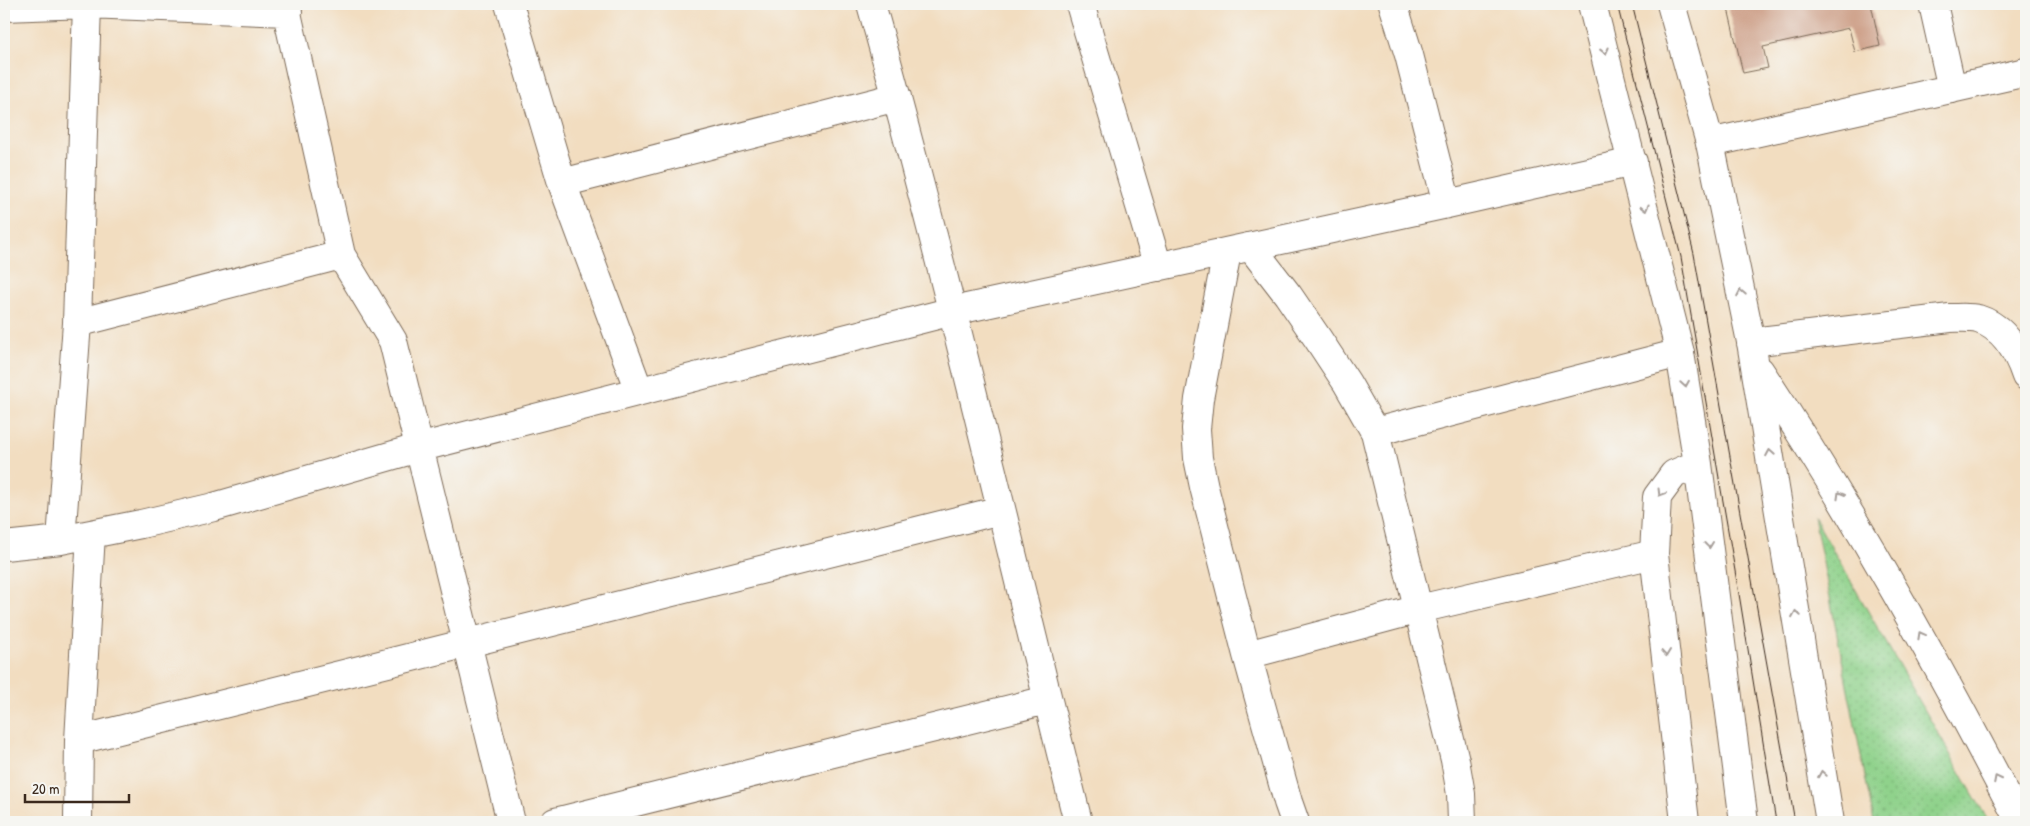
<svg xmlns="http://www.w3.org/2000/svg" width="2030" height="826" font-family="'Patrick Hand',sans-serif">
<style>
.park{fill:url(#park-dots);stroke:#657e54}
.building{fill:#cfa38c}
.lines{fill:none;stroke-linecap:round;stroke-linejoin:round}
.minor-casing{stroke:#7b6957;stroke-width:30}
.major-casing{stroke:#7b6957;stroke-width:30}
.minor{stroke:#fff;stroke-width:28}
.major{stroke:#fff;stroke-width:28}
.tram{stroke:#3b2a1e;stroke-width:1}
.oneway{stroke:#a79f9a}
</style>
<defs>
<pattern id="park-dots" width="8" height="8" patternUnits="userSpaceOnUse" patternTransform="scale(1.25)"><rect width="8" height="8" fill="#8fd28b"/><path d="M2 2h.1M6 6h.1" fill="none" stroke="#7cb478" stroke-width="1.8" stroke-linecap="round"/></pattern>
</defs>
<rect width="100%" height="100%" fill="#f6f6f2"/>
<filter id="ink" filterUnits="userSpaceOnUse"><feTurbulence type="fractalNoise" baseFrequency=".02" numOctaves="2"/><feDisplacementMap in="SourceGraphic" scale="10" xChannelSelector="R" yChannelSelector="G"/><feConvolveMatrix kernelMatrix="1 2 1 2 8 2 1 2 1" color-interpolation-filters="sRGB"/></filter>
<filter id="wash" filterUnits="userSpaceOnUse"><feTurbulence type="fractalNoise" baseFrequency=".0096" numOctaves="4" result="noise"/><feDisplacementMap in="SourceGraphic" scale="20" xChannelSelector="R" yChannelSelector="G"/><feGaussianBlur stdDeviation="1.12" result="paint"/><feColorMatrix in="noise" values="0 0 0 0 0 0 0 0 0 0 0 0 0 0 0 0 0 1.4 0 .05"/><feComposite in="paint" operator="in"/></filter>
<g filter="url(#wash)">
<rect width="100%" height="100%" fill="#f2ddc0"/>
<!-- park -->
<path class="park" d="M1814 517 1989 822H1874Z"/>
<g id="blocks">
<!-- building -->
<path class="building" d="M1727 4H1871L1880 46 1855 52 1849 28 1763 47 1768 68 1743 73Z"/>
</g>
</g>
<g filter="url(#ink)">
<use href="#blocks" fill-opacity="0" stroke="#7b6957" stroke-width="1"/>
<g class="lines">
<defs>
<path id="minor" d="M285 4 341 255 393 341 511 822
M509 4 562 183 639 391
M871 4C947 275 1010 549 1078 822
M1080 4 1158 267
M1393 4 1409 55 1447 204
M1933 4 1952 89
M4 7 87 4 288 12
M1710 143 2026 72
M562 183 897 97
M1251 247 1288 295 1318 339 1347 383 1375 432 1455 760 1461 794 1462 822
M1227 252 1199 399 1196 429 1198 458 1204 487 1247 655 1288 802 1295 822
M77 323 341 255
M1751 342 1950 318C1959 318 1970 317 1978 319 2004 327 2018 352 2026 376
M1375 432 1680 353
M61 540 77 323 87 4
M4 546 61 540 141 524 214 507 418 448 953 311 1447 204 1633 162
M1247 655 1419 609 1654 554
M79 740 1001 510
M78 822 79 740 91 534
M555 822 1047 700"/>
<path id="major" d="M1592 4 1680 353 1698 464 1744 822
M1671 4 1710 143 1751 342 1830 822
M1760 371C1856 516 1940 668 2020 822
M1685 822 1654 554 1657 497 1674 474 1698 464"/>
</defs>
<!-- minor casing -->
<use href="#minor" class="minor-casing"/>
<!-- major casing -->
<use href="#major" class="major-casing"/>
<!-- minor -->
<use href="#minor" class="minor"/>
<!-- major -->
<use href="#major" class="major"/>
<!-- tram -->
<path class="tram" d="M1617 4 1681 257 1740 600 1776 822
M1632 4 1694 254 1795 822"/>
</g>
<!-- one-way arrows -->
<defs><path id="oneway-chevron" d="M-2-3.5L2.5 0L-2 3.5" fill="none" stroke-width="1.6" stroke-linecap="round" stroke-linejoin="round" transform="scale(1.25)"/></defs>
<g class="oneway">
<use href="#oneway-chevron" transform="translate(1605 51) rotate(76)"/>
<use href="#oneway-chevron" transform="translate(1645 208) rotate(76)"/>
<use href="#oneway-chevron" transform="translate(1741 293) rotate(-101)"/>
<use href="#oneway-chevron" transform="translate(1685 384) rotate(81)"/>
<use href="#oneway-chevron" transform="translate(1770 453) rotate(-100)"/>
<use href="#oneway-chevron" transform="translate(1661 493) rotate(121)"/>
<use href="#oneway-chevron" transform="translate(1840 495) rotate(-120)"/>
<use href="#oneway-chevron" transform="translate(1709 545) rotate(83)"/>
<use href="#oneway-chevron" transform="translate(1796 614) rotate(-99)"/>
<use href="#oneway-chevron" transform="translate(1921 635) rotate(-119)"/>
<use href="#oneway-chevron" transform="translate(1666 653) rotate(83)"/>
<use href="#oneway-chevron" transform="translate(1822 774) rotate(-99)"/>
<use href="#oneway-chevron" transform="translate(1997 779) rotate(-117)"/>
</g>
</g>
<!-- margin -->
<rect width="2030" height="826" fill="none" stroke="#f6f6f2" stroke-width="20"/>
<!-- scale -->
<path d="M25 794v8h104v-8" fill="none" stroke="#3b2a1e" stroke-width="2.5"/>
<text x="32" y="794" font-size="15" fill="#3b2a1e" stroke="#f6f6f2" stroke-width="4" paint-order="stroke">20 m</text>
</svg>
